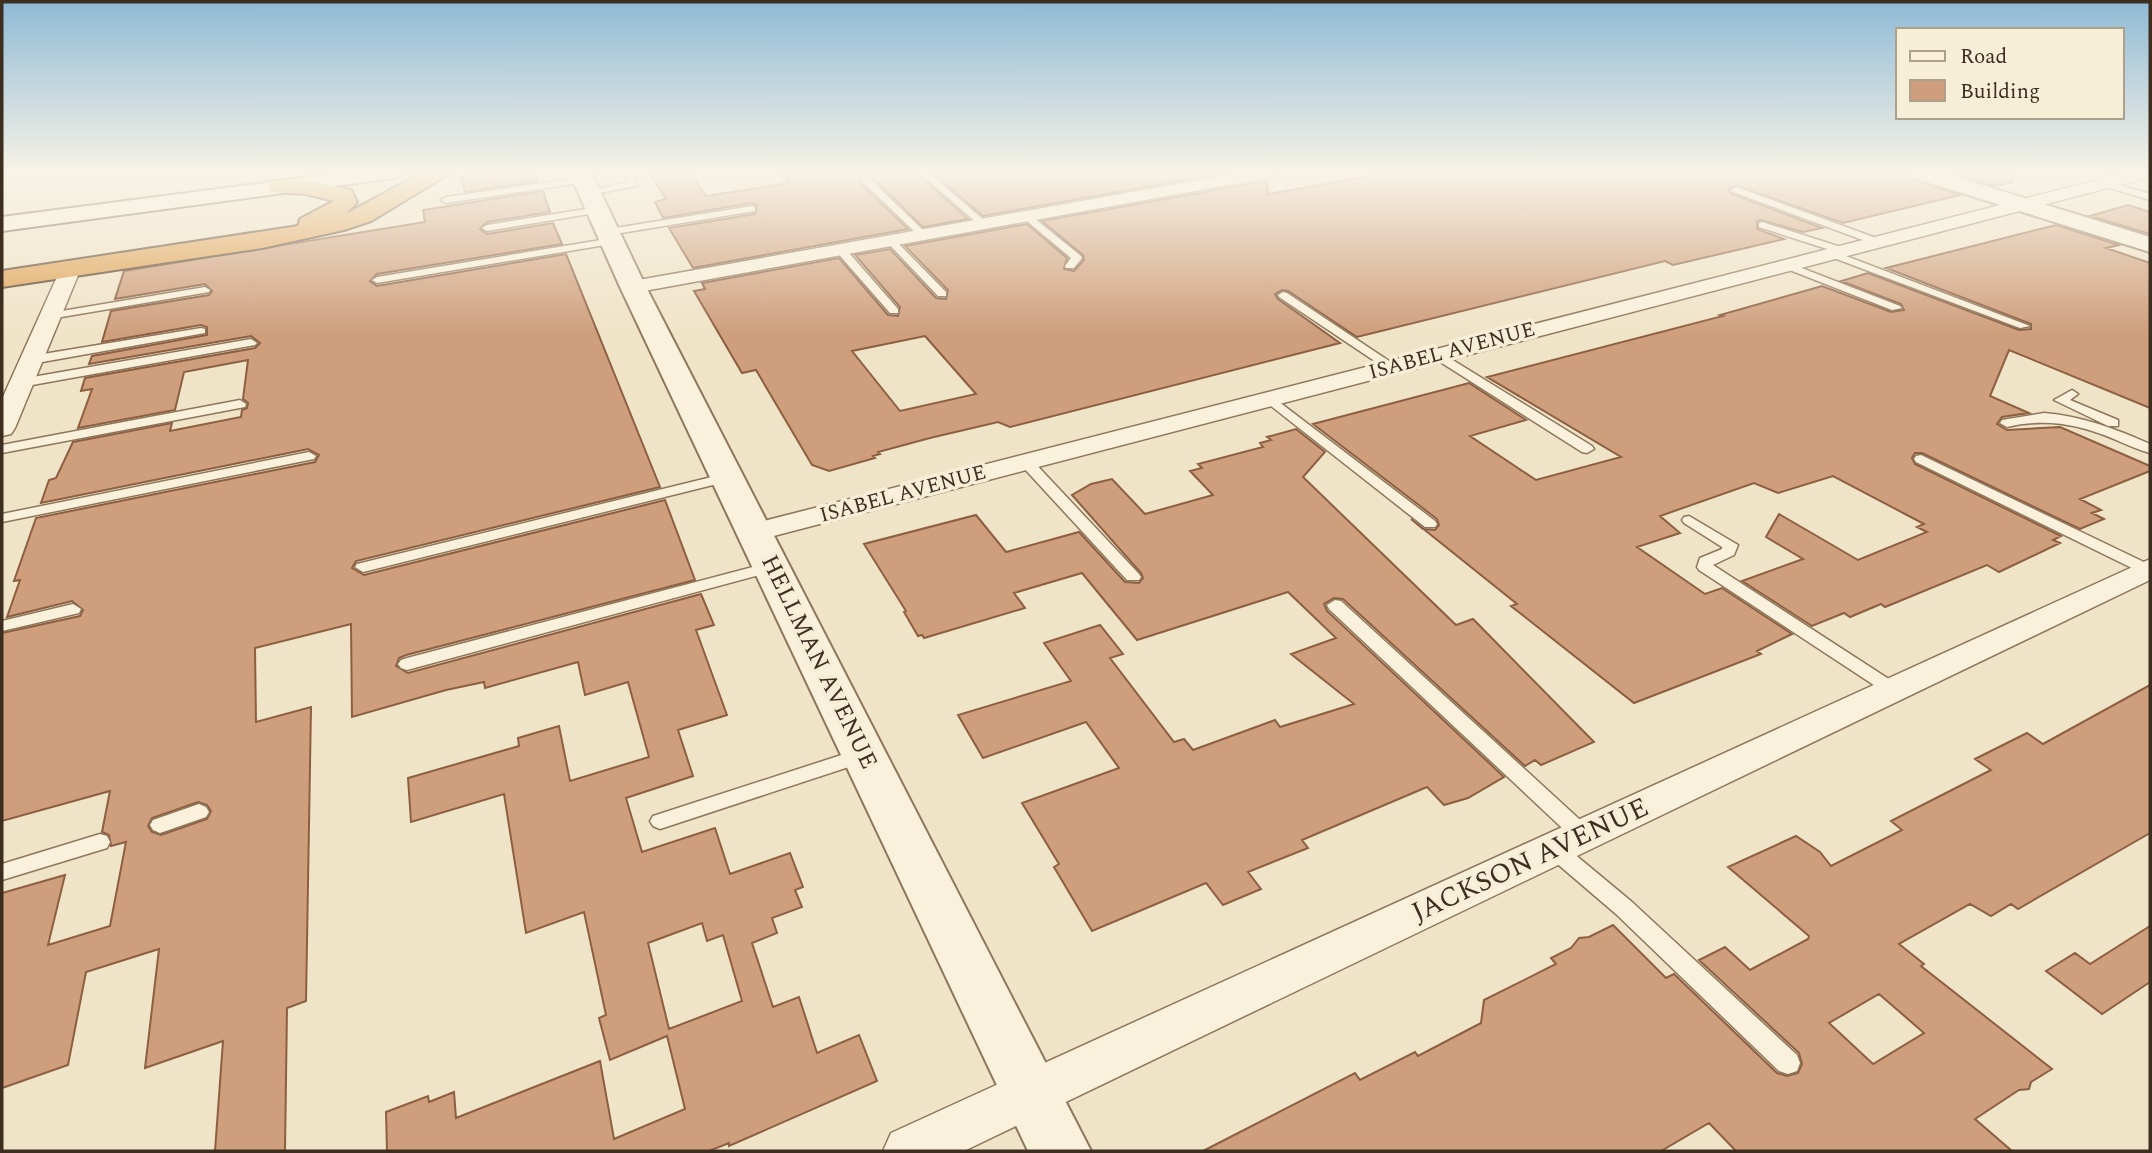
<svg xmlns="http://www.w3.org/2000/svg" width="2152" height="1153" font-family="Spectral,serif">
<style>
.building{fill:#cf9f7d;stroke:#8d5f41;stroke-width:2;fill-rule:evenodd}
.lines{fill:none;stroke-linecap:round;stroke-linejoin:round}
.service-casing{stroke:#8d765c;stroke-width:3}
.minor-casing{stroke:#8d765c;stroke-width:3}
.tertiary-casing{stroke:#8d765c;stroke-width:4}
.secondary-casing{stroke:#6f573f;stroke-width:4}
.motorway-casing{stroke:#5b4430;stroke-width:4}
.service{fill:#faf1dc;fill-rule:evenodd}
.minor{fill:#faf1dc;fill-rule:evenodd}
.tertiary{fill:#faf1dc;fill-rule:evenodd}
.secondary{fill:#faf1dc;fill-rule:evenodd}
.motorway{fill:#e0a458;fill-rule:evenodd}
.labels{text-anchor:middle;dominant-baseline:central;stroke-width:7;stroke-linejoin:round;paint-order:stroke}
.far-street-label{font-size:21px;fill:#3d2e20;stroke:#f7eed8}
.street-label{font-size:24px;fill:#3d2e20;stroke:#f7eed8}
.near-street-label{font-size:28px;fill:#3d2e20;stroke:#f7eed8}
</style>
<rect width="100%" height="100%" fill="#f0e4c8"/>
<!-- building -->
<path class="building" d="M499 172H534L538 181 465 192 461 177Z
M649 172H689L706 196 789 183 779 172H916L968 219 923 227 870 175 862 174 860 183 908 229 693 268 669 228 755 214 757 205 752 203 663 218 655 202 666 199Z
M932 172H1230L983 216Z
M1393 172H1905L1910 179 1960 195 1843 223 1735 185 1728 190 1732 194 1822 228 1803 232 1761 220 1757 221V229L1784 239 1673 265 1665 261 1357 337 1288 291 1282 290 1275 294 1278 299 1340 343 1010 427 998 422 930 438 878 452 880 454 873 456 875 458 829 471 812 465 756 370 742 373 694 291 705 289 702 283 839 258 888 315 898 316 900 307 855 255 890 249 936 298 946 299 948 290 905 246 1027 224 1067 258 1064 269 1074 271 1084 260 1083 255 1042 221 1267 181 1268 194ZM925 336 976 394 900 411 852 351Z
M1948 172H2010L2012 182 1995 186Z
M543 191 550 212 487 222 480 229 487 234 553 223 562 244 377 274 370 281 377 286 566 254 660 487 356 561 352 568 364 575 665 500 695 580 406 655 399 658 396 666 408 673 701 594 714 625 696 630 727 715 678 730 693 776 626 798 642 852 715 828 730 874 790 853 803 887 795 890 802 907 772 918 777 933 752 943 773 1007 799 997 817 1053 859 1035 877 1081 729 1146V1143L709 1151H387L386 1112 428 1096 429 1102 454 1092 456 1118 600 1061 614 1139 685 1109 667 1036 610 1060 599 1018 606 1015 584 912 526 933 504 794 411 822 408 778 519 746 518 738 559 726 570 781 649 757 628 682 585 695 578 662 485 688 484 682 446 690 352 717 351 624 255 648 256 722 311 707 306 1001 287 1008 285 1151H215L223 1041 145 1068 159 949 86 972 68 1065 2 1088V893L65 875 48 945 110 926 126 842 111 846 109 835 102 832 110 791 2 821V633L80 616 83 610 72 601 7 617 20 580 14 581 36 518 315 462 319 455 308 449 41 503 49 480 56 478 73 442 172 423 170 431 241 417 242 410 247 408 248 403 243 399 248 360 184 372 175 410 78 428 92 389 81 391 85 378 255 348 260 343 251 336 89 364 92 356 207 335V327L201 325 102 342 111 311 209 295 212 291 205 284 115 299 124 271 425 222 423 210ZM198 802 207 805 211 811 207 819 161 835 152 832 148 826 152 818ZM702 923 707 941 723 935 742 1001 669 1029 648 943Z
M2128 205 2150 212V234L2090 216Z
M2056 225 2119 245 2106 248 2150 263V408L2009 350 1990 396 2029 413 2002 417 1997 424 2007 430 2060 427 2150 466V471L2080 499 2101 510 2092 513 2104 519 2080 529 1922 453H1915L1912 458 1915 464 2061 536 2053 540 2060 543 1999 572 1987 565 1885 607 1881 604 1850 617 1844 613 1812 626 1742 581 1803 559 1766 537 1779 514 1858 560 1927 532 1917 527 1924 524 1833 476 1778 493 1754 483 1660 516 1680 533 1637 547 1705 594 1722 588 1792 634 1757 651 1761 654 1634 703 1511 606 1517 604 1411 519 1423 529 1435 530 1439 525 1437 519 1313 424 1469 383 1526 420 1470 436 1536 480 1621 457 1487 377 1723 316 1720 315 1822 286 1891 312 1904 310 1901 304 1841 281 1868 273 2019 330 2031 329V324L1886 268Z
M1296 429 1325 452 1303 477 1456 625 1473 619 1594 742 1541 765 1535 760 1525 766 1343 599 1334 598 1324 604 1327 611 1504 777 1468 798 1444 805 1427 787 1302 840 1308 848 1248 872 1261 889 1223 905 1206 883 1092 931 1054 867 1059 864 1022 803 1119 768 1086 722 983 758 958 715 1071 681 1044 643 1100 625 1123 654 1110 658 1174 742 1184 739 1193 750 1275 720 1280 727 1354 704 1291 654 1336 638 1288 592 1137 640 1082 573 1014 593 1025 608 924 638 922 635 918 636 904 612 906 611 864 544 976 515 1006 552 1079 532 1125 582 1139 583 1143 578 1141 573 1072 495 1091 484 1112 479 1145 514 1213 495 1190 471 1202 468 1198 464 1263 447 1260 443 1271 440 1267 437Z
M2150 685V833L2018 909 2011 904 1991 916 1970 904 1899 944 1924 964 1921 966 2052 1069 2031 1082 2029 1089 2019 1090 1975 1119 2012 1151H1736L1709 1123 1661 1151H1203L1355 1073 1360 1080 1415 1052 1418 1056 1481 1023 1484 1000 1556 964 1551 958 1571 948 1579 938 1589 937 1613 925 1666 978 1674 974 1777 1073 1787 1076 1798 1073 1802 1064 1799 1053 1699 960 1725 947 1750 970 1808 939 1809 936 1728 867 1796 836 1820 852 1831 866 1902 830 1891 821 1991 770 1975 759 2027 733 2043 744ZM1879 994 1924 1033 1873 1064 1829 1023Z
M2150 926V982L2102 1014 2046 971 2075 953 2090 964Z"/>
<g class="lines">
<defs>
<path id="service" d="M625 172H633L637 186 589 195 584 192 629 182Z
M919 172H928L985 221V225H979Z
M584 177 588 180 587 182 446 203 441 200 446 197Z
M862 177H868L925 232V236H919L862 181Z
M2103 180 2150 194V200L2100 185V181Z
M1736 187 1879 239 1880 241 1871 243 1733 192 1731 190Z
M752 206 755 207V211L609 235 604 232 609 229Z
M598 207 601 208V212L487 231 482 228 487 225Z
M1022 213H1028L1081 256 1082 258 1074 268H1066L1065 266 1071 258 1022 217Z
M1762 222 1844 248V252L1838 253 2030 326 2020 328 1826 255 1825 253 1830 250 1759 227V223Z
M886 237H892L946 292V296H938L886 241Z
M613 238 617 239V243L377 283 372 280 377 277Z
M835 246H843L898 309V313H890L835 250Z
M1786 262 1900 306 1902 308 1892 310 1782 267 1781 265Z
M205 287 210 290 209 292 50 319 44 316 50 313Z
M1283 292 1287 293 1398 367 1396 370H1388L1279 297 1278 295Z
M201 328 205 329V333L31 364 25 360 31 356Z
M251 339 257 343 255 345 21 387 15 383 21 379Z
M1438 351 1592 446 1594 449 1587 453 1582 452 1434 358 1432 355Z
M2072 390 2078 394 2070 400 2118 420V426H2108L2054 400Z
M1270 395 1435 521 1437 524 1435 527H1425L1266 402 1264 399Z
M240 400 246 404 245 407 2 453V445Z
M2044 413C2082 416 2116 429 2150 444V453C2138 450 2126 444 2114 439 2078 424 2045 418 2007 427L2000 423 2002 420Z
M309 452 316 456 314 459 2 522V514Z
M1921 455 2150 565V574L2142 573 1916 462 1914 459 1916 456Z
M1026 458 1031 459 1139 574 1141 577 1139 580H1127L1021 465 1019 462 1021 459Z
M728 473 733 474 735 477 733 480 363 572 355 567 357 564Z
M1689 516 1738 545 1734 555 1713 565 1898 685 1901 689 1898 693H1886L1699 570 1697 567 1700 558 1722 549V547L1684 523 1682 520 1684 517Z
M772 562 780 567 778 570 407 670 401 668 398 664 401 660 407 658Z
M1335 600 1341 601 1590 829 1593 835 1590 841 1583 843 1576 841 1329 609 1327 605Z
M73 604 81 609 79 613 2 631V621Z
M863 748 870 750 872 755 870 760 660 829 653 826 650 821 653 816Z
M199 804 206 807 209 812 206 817 160 833 153 830 150 825 153 820Z
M100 834 107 836 110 842 107 848 2 880V864Z
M1554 841 1561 843 1632 902 1797 1055 1800 1063 1797 1071 1788 1074 1779 1071 1616 914 1547 855 1544 849 1547 843Z"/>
<path id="minor" d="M1244 172H1281L1272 177 633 293 622 287 633 281Z
M2129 172H2150V177L766 538 755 541 744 538 740 532 744 526Z
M71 262 81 268 15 428 11 434 2 436V399L61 268Z
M2150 559V580L964 1151H883L891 1133Z"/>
<path id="tertiary" d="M569 172H591L646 287 1091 1151H1028L620 287Z
M1908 172H1940L2150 237V252L1911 177Z"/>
<path id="secondary" d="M348 172H406L395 178 2 231V217Z"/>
<path id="motorway" d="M423 172H452L371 221 344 230 262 248 2 287V271L298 226 300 219 334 201 306 194 271 192 268 187 271 182 306 180 351 190 357 202 346 214Z"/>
</defs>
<!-- service casing -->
<use href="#service" class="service-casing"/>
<!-- minor casing -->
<use href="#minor" class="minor-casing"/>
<!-- tertiary casing -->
<use href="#tertiary" class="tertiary-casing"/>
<!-- secondary casing -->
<use href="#secondary" class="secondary-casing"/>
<!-- motorway casing -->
<use href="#motorway" class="motorway-casing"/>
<!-- service -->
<use href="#service" class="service"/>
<!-- minor -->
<use href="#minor" class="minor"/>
<!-- tertiary -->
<use href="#tertiary" class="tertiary"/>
<!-- secondary -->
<use href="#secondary" class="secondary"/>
<!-- motorway -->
<use href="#motorway" class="motorway"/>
</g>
<!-- sky -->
<linearGradient id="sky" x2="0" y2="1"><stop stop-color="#8fbad6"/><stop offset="0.52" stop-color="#f8f3e6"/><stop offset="1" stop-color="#f8f3e6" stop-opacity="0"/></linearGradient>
<rect width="2152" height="333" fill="url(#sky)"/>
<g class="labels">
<!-- far-street labels -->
<g class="far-street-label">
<text transform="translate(1452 351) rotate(-15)">ISABEL AVENUE</text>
<text transform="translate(903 494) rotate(-15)">ISABEL AVENUE</text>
</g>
<!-- street labels -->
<g class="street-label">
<text transform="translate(819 662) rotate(64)">HELLMAN AVENUE</text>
</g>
<!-- near-street labels -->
<g class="near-street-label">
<text transform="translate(1530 860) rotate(-25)">JACKSON AVENUE</text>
</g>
</g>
<!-- border -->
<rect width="2152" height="1153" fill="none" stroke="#3d2e20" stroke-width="7"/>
<!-- legend -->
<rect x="1896" y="28" width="228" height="91" fill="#f7eed8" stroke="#ada18e" stroke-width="2"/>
<rect x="1910" y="51" width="35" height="10" fill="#faf1dc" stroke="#ada18e" stroke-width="2"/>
<text x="1960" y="63" font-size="21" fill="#3d2e20">Road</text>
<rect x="1910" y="80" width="35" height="21" fill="#cf9f7d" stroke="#ada18e" stroke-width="2"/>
<text x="1960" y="98" font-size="21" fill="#3d2e20">Building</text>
</svg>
